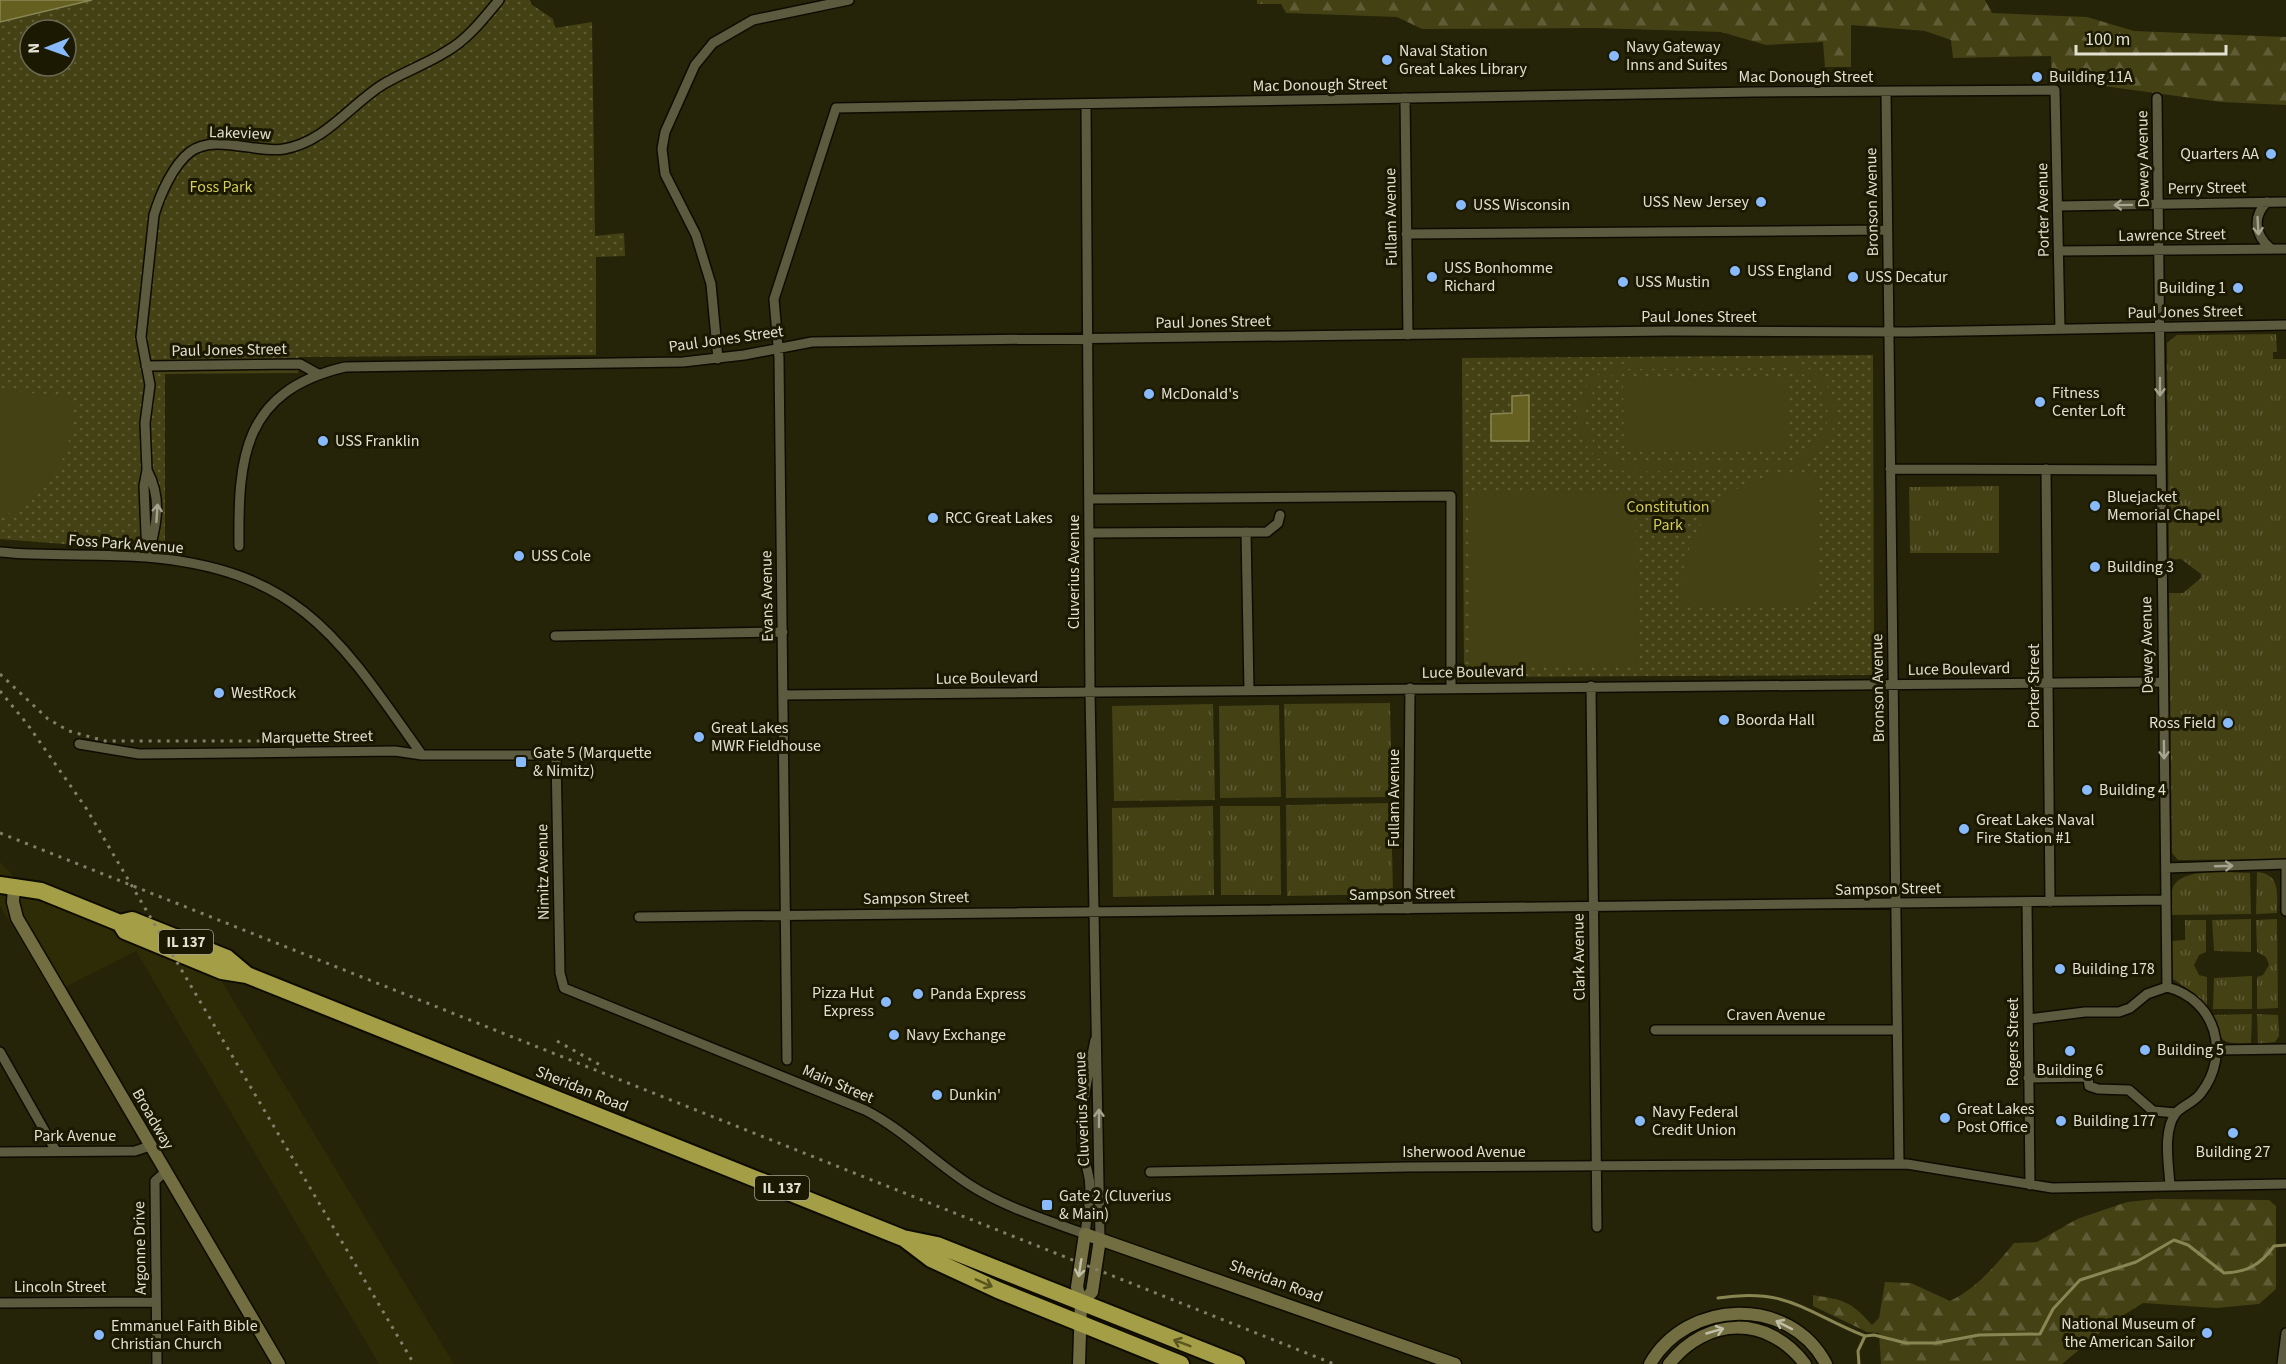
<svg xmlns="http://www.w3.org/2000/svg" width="2286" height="1364" font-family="'Source Sans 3',sans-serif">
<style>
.built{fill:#2e2b07}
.grass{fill:url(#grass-tufts)}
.forest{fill:url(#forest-firs)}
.park{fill:url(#park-dots);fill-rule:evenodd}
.garden{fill:#444115;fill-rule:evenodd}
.water{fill:#65601f;stroke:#8a8654;stroke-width:1.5}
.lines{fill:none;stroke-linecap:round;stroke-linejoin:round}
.stream{stroke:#8a8654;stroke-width:3}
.street-casing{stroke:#0e0c00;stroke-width:12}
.secondary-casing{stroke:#0e0c00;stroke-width:15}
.highway-casing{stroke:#0e0c00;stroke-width:20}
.street{stroke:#5c5a3f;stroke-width:9}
.secondary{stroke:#726e41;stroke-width:12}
.highway{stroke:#a49e46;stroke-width:16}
.rail{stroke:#82806b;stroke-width:3;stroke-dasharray:3 6;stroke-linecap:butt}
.oneway{stroke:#a5a48f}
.oneway2{stroke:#c0bea6}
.oneway3{stroke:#595520}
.poi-dot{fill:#88bafc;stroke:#1b1901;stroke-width:2}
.labels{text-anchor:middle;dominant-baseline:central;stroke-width:6;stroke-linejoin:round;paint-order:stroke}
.shield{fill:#1b1901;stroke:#a6a493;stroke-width:1.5}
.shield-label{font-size:15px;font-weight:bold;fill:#e1e0d1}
.poi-label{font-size:16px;fill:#e1e0d1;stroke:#1b1901;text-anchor:start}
.street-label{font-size:16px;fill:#e1e0d1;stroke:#1b1901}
.park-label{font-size:16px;fill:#d5cd5a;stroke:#1b1901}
</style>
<defs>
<pattern id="grass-tufts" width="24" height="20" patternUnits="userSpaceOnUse" patternTransform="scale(1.5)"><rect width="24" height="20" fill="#444115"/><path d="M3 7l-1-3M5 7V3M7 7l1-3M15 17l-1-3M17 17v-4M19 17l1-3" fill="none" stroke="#5f5c36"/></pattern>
<pattern id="forest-firs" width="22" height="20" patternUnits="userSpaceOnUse" patternTransform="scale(1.5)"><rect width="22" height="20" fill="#444115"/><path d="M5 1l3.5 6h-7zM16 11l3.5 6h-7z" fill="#5f5c36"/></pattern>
<pattern id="park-dots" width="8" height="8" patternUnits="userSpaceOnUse" patternTransform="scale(1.5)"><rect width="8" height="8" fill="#444115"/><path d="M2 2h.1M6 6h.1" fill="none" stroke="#5f5c36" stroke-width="1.8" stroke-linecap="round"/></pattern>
</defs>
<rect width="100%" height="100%" fill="#252308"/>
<!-- built -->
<path class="built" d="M0 862 33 896 218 975 454 1364H379L136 951 52 994 0 906Z"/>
<!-- grass -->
<path class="grass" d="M2276 334 2277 352H2273V359H2286V859L2178 860 2172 853 2169 593H2183L2201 578V574L2181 559 2169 560 2167 343 2177 335Z
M1999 486V553H1910L1909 487Z
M1390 703 1392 797 1286 798 1284 704Z
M1213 704 1215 800 1114 801 1112 706Z
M1279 705 1281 797 1220 798 1219 706Z
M1391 803 1393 894 1287 896 1286 805Z
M1213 806 1214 895 1113 897 1112 808Z
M1220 806H1280L1281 895H1221Z
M2257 872C2281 874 2277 894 2277 913L2256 914Z
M2250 873 2251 914 2171 915C2172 907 2170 898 2172 891 2176 866 2230 873 2250 873Z
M2251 919V952L2214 951 2212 920Z
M2277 919 2278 1008 2257 1009V977L2263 975 2269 965 2266 957 2257 952 2256 920Z
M2185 920H2206V952L2199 955 2194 965 2199 975 2207 977V1008L2195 994 2173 979 2172 941 2185 940Z
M2252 976V1009H2213L2214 978Z
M2252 1014 2251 1043C2221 1044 2221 1043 2211 1015Z
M2257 1014 2278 1015 2279 1036 2275 1042 2258 1044Z"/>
<!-- forest -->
<path class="forest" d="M1257 0H1985L1992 13 2087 17 2134 31 2286 37V105L2221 102 2052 79 2051 56 1953 58 1951 40 1925 31 1851 25V67H1825L1823 42 1766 45 1721 32 1597 28 1422 29 1397 17 1286 13 1281 4H1257Z
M2156 1199 2269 1200 2276 1206V1289L2259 1304 2216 1308 2143 1303 2114 1321 2062 1364H1881L1879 1333 1867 1332 1813 1306V1295C1844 1300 1851 1301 1872 1325L1879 1318 1885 1282 1911 1283 1950 1301C1977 1288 1995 1266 2014 1243L2037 1242 2077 1219 2127 1202Z"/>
<!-- park -->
<path class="park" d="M92 0H530L531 4 553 19 555 28 592 22 595 236 624 233 625 256 596 257V355L299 357 298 373 165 374V552L0 539V22ZM30 30H66V66H30Z
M1873 355 1874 675 1464 677 1462 358Z"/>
<!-- garden -->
<path class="garden" d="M1783 360C1848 371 1853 443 1794 468L1627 472C1557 453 1561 373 1632 362ZM1791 368C1839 388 1840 439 1794 461L1630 464C1571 451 1570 386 1627 369Z
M1786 378 1787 451 1624 452 1623 380Z
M0 390 71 397C77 457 51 490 0 519Z
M1785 473H1819L1816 600 1809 607 1679 604C1681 554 1701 499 1754 481 1764 477 1775 476 1785 473Z
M1635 492 1638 665 1470 668 1468 494Z"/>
<!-- water -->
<path class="water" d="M0 0H92L0 22Z
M1529 395V441H1491V414L1512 413V396Z"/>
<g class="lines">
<!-- stream -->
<path class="stream" d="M1718 1298C1787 1287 1805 1312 1865 1336L1874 1335 1906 1343H1936L1979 1335 2040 1334 2053 1309 2080 1280 2136 1262 2174 1240 2188 1245 2224 1273C2248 1272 2260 1265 2274 1246L2286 1245
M1859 1364 1858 1351 1865 1336"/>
<defs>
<path id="street" d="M1886 92 1899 1164
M1405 98 1408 335
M2157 98 2167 987
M1086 104 1090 692 1100 1239
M2267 202C2252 217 2255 235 2270 248
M2058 206 2286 202
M1406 234 1887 230
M2059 251 2286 249
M718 359 711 284 696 235 665 174 662 149 665 132 695 65 713 43 753 20 849 0
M146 366 300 364 318 374
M1890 469 2160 470
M2046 469 2050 902
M147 470C162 498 157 523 149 552
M1089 499 1451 496V687
M1246 532 1249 690
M1089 533 1267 532 1278 523 1280 515
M239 546C238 457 243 391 345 367L683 362 744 355 812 342 1670 331 1907 332 2286 325
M0 552C48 557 98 553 146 557 300 570 340 639 422 755
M147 557 144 486 147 470 145 423 150 385 141 337 154 215C160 195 173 165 190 152 215 133 256 154 284 149 325 142 349 106 382 85 403 72 427 64 447 51 468 39 484 18 499 0
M555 636 783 632
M1591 686 1597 1227
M783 695 2163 682
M79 744 139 754 395 751 422 755H556L560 973 564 988 865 1110C904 1130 933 1161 970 1185 1004 1207 1047 1220 1085 1234 1087 1215 1093 1191 1088 1173 1085 1159 1081 1148 1082 1132 1082 1101 1089 1070 1095 1040
M2286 864V911
M2166 868 2286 864
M2027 902 2030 1185
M1408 909 1410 688
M639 917 2166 900
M2167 987C2216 1000 2231 1054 2201 1093 2195 1102 2183 1105 2176 1113 2162 1131 2169 1166 2170 1186
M2029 1019 2085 1012H2119L2130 1008 2147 994 2167 987
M1655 1030H1897
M2217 1050 2286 1049
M0 1052 56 1151
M787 1060 779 358 774 299 836 108 1753 92 2055 90 2060 329
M2028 1078 2088 1077 2089 1086 2098 1089 2129 1090 2153 1111 2176 1113
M0 1152 135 1151 150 1146
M1150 1172 1407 1167 1907 1164 2052 1188 2286 1184
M0 1303 156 1302
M157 1364 155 1181 165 1172
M2282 1364 2286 1333"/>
<path id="secondary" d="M14 885 13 902 17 918 279 1364
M1081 1303 1092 1292 1100 1239
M1079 1364 1081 1303 1077 1287 1085 1234 1455 1364
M1650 1364C1687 1299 1790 1295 1826 1364
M1669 1364C1707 1316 1768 1315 1805 1364"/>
<path id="highway" d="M0 885 41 891 120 923 132 920 227 958 246 974
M120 923 125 931 222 971 247 975 903 1238 937 1245 1237 1364
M906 1240 931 1259 998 1290 1181 1364"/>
</defs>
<!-- street casing -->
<use href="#street" class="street-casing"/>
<!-- secondary casing -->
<use href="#secondary" class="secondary-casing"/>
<!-- highway casing -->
<use href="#highway" class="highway-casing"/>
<!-- street -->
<use href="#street" class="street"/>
<!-- secondary -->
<use href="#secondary" class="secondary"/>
<!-- highway -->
<use href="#highway" class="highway"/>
<!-- rail -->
<path class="rail" d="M0 674 48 719 69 731 105 741H313
M0 691 28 725 86 808 414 1364
M0 833 1334 1364
M557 1041 602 1066"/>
</g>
<!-- one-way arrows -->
<defs><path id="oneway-shaft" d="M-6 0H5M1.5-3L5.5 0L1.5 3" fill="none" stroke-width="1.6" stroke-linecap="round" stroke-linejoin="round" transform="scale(1.5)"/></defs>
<g class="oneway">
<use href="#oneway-shaft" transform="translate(2123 205) rotate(179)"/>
<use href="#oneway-shaft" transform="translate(2258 226) rotate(87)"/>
<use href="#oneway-shaft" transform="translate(2160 387) rotate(90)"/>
<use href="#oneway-shaft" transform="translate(157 513) rotate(-86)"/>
<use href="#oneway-shaft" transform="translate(2164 750) rotate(89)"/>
<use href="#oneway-shaft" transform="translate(2224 866) rotate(-2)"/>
<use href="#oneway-shaft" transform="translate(1099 1118) rotate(-90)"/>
</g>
<g class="oneway2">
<use href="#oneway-shaft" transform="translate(1080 1268) rotate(99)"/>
<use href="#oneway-shaft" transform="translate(1784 1325) rotate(-153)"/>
<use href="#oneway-shaft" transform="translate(1715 1331) rotate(-16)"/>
</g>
<g class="oneway3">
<use href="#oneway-shaft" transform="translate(984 1283) rotate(24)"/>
<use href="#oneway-shaft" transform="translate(1182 1343) rotate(-159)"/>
</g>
<!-- markers -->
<g class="poi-dot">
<circle cx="1614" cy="56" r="6"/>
<circle cx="1387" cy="60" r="6"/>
<circle cx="2037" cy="77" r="6"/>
<circle cx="2271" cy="154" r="6"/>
<circle cx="1761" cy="202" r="6"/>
<circle cx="1461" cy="205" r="6"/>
<circle cx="1735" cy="271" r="6"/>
<circle cx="1432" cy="277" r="6"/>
<circle cx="1853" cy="277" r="6"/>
<circle cx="1623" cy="282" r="6"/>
<circle cx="2238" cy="288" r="6"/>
<circle cx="1149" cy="394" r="6"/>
<circle cx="2040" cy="402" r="6"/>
<circle cx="323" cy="441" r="6"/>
<circle cx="2095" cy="506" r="6"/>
<circle cx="933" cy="518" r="6"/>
<circle cx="519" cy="556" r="6"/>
<circle cx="2095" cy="567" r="6"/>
<circle cx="219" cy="693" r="6"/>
<circle cx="1724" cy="720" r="6"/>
<circle cx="2228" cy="723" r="6"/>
<circle cx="699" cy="737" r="6"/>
<rect x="515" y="756" width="12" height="12" rx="3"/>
<circle cx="2087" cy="790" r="6"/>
<circle cx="1964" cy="829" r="6"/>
<circle cx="2060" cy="969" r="6"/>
<circle cx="918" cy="994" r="6"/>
<circle cx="886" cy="1002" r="6"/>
<circle cx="894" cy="1035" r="6"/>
<circle cx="2145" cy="1050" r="6"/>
<circle cx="2070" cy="1051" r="6"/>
<circle cx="937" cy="1095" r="6"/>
<circle cx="1945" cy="1118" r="6"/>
<circle cx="1640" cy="1121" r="6"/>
<circle cx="2061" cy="1121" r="6"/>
<circle cx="2233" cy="1133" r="6"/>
<rect x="1041" y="1199" width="12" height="12" rx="3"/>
<circle cx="2207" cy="1333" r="6"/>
<circle cx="99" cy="1335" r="6"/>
</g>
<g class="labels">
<!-- shield labels -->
<g class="shield">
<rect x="159" y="930" width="54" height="24" rx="4.5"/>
<rect x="755" y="1176" width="54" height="24" rx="4.5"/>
</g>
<g class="shield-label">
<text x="186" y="942">IL 137</text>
<text x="782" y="1188">IL 137</text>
</g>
<!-- poi labels -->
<g class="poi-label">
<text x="1626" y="47">Navy Gateway<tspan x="1626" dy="18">Inns and Suites</tspan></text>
<text x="1399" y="51">Naval Station<tspan x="1399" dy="18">Great Lakes Library</tspan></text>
<text x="2049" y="77">Building 11A</text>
<text x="2259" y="154" text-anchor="end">Quarters AA</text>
<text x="1749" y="202" text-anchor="end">USS New Jersey</text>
<text x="1473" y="205">USS Wisconsin</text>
<text x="1444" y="268">USS Bonhomme<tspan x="1444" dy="18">Richard</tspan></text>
<text x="1747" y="271">USS England</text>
<text x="1865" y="277">USS Decatur</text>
<text x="1635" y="282">USS Mustin</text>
<text x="2226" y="288" text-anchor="end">Building 1</text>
<text x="2052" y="393">Fitness<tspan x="2052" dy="18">Center Loft</tspan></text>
<text x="1161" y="394">McDonald's</text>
<text x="335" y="441">USS Franklin</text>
<text x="2107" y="497">Bluejacket<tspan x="2107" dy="18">Memorial Chapel</tspan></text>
<text x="945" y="518">RCC Great Lakes</text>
<text x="531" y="556">USS Cole</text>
<text x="2107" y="567">Building 3</text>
<text x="231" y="693">WestRock</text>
<text x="1736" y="720">Boorda Hall</text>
<text x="2216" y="723" text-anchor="end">Ross Field</text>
<text x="711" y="728">Great Lakes<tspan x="711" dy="18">MWR Fieldhouse</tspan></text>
<text x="533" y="753">Gate 5 (Marquette<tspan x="533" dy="18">&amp; Nimitz)</tspan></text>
<text x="2099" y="790">Building 4</text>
<text x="1976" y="820">Great Lakes Naval<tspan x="1976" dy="18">Fire Station #1</tspan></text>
<text x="2072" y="969">Building 178</text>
<text x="874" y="993" text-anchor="end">Pizza Hut<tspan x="874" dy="18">Express</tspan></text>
<text x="930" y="994">Panda Express</text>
<text x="906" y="1035">Navy Exchange</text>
<text x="2157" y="1050">Building 5</text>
<text x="2070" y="1070" text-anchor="middle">Building 6</text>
<text x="949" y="1095">Dunkin'</text>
<text x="1957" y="1109">Great Lakes<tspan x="1957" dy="18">Post Office</tspan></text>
<text x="1652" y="1112">Navy Federal<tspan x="1652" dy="18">Credit Union</tspan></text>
<text x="2073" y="1121">Building 177</text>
<text x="2233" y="1152" text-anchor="middle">Building 27</text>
<text x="1059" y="1196">Gate 2 (Cluverius<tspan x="1059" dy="18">&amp; Main)</tspan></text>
<text x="2195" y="1324" text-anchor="end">National Museum of<tspan x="2195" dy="18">the American Sailor</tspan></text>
<text x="111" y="1326">Emmanuel Faith Bible<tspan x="111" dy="18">Christian Church</tspan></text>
</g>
<!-- street labels -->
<g class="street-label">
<text x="1806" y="77">Mac Donough Street</text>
<text transform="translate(1320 85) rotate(-1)">Mac Donough Street</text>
<text transform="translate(240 133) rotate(2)">Lakeview</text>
<text transform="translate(2143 159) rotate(-91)">Dewey Avenue</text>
<text transform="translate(2207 188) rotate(-1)">Perry Street</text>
<text transform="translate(1872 202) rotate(-91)">Bronson Avenue</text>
<text transform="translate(2043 210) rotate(-91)">Porter Avenue</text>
<text transform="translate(1391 217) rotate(-91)">Fullam Avenue</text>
<text transform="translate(2172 235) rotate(-1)">Lawrence Street</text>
<text transform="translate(2185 312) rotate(-1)">Paul Jones Street</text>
<text x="1699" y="317">Paul Jones Street</text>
<text transform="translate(1213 322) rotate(-1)">Paul Jones Street</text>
<text transform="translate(726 339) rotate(-8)">Paul Jones Street</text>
<text transform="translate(229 350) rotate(-1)">Paul Jones Street</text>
<text transform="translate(126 544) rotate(4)">Foss Park Avenue</text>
<text transform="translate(1074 572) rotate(-90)">Cluverius Avenue</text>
<text transform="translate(767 596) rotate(-91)">Evans Avenue</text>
<text transform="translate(2147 645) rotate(-91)">Dewey Avenue</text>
<text transform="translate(1959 669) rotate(-1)">Luce Boulevard</text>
<text transform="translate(1473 672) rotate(-1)">Luce Boulevard</text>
<text transform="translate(987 678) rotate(-1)">Luce Boulevard</text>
<text transform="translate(2034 686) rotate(-90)">Porter Street</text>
<text transform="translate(1878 688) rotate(-91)">Bronson Avenue</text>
<text transform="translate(317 737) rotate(-1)">Marquette Street</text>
<text transform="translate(1394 798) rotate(-90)">Fullam Avenue</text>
<text transform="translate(543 872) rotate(-91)">Nimitz Avenue</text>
<text transform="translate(1888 889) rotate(-1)">Sampson Street</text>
<text transform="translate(1402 894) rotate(-1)">Sampson Street</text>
<text transform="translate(916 898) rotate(-1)">Sampson Street</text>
<text transform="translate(1579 957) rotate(-91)">Clark Avenue</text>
<text x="1776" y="1015">Craven Avenue</text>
<text transform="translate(2013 1042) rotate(-90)">Rogers Street</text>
<text transform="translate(838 1084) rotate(23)">Main Street</text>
<text transform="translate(582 1089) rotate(22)">Sheridan Road</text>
<text transform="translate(1082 1109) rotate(-92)">Cluverius Avenue</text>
<text transform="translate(153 1119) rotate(60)">Broadway</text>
<text x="75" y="1136">Park Avenue</text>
<text x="1464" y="1152">Isherwood Avenue</text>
<text transform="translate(140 1248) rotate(-91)">Argonne Drive</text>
<text transform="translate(1276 1281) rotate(20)">Sheridan Road</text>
<text x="60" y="1287">Lincoln Street</text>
</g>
<!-- park labels -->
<g class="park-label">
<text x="221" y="187">Foss Park</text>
<text x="1668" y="507">Constitution<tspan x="1668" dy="18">Park</tspan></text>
</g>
</g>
<!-- north arrow -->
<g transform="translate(48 48) rotate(269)"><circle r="28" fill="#1b1901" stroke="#6a6954" stroke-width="1.5"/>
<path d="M0-4.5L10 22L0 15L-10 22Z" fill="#88bafc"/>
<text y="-9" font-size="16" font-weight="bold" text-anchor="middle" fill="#e1e0d1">N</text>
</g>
<!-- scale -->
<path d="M2076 45v9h150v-9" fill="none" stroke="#e1e0d1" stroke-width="3"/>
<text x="2085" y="45" font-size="18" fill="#e1e0d1" stroke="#1b1901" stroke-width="4.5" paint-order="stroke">100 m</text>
</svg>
